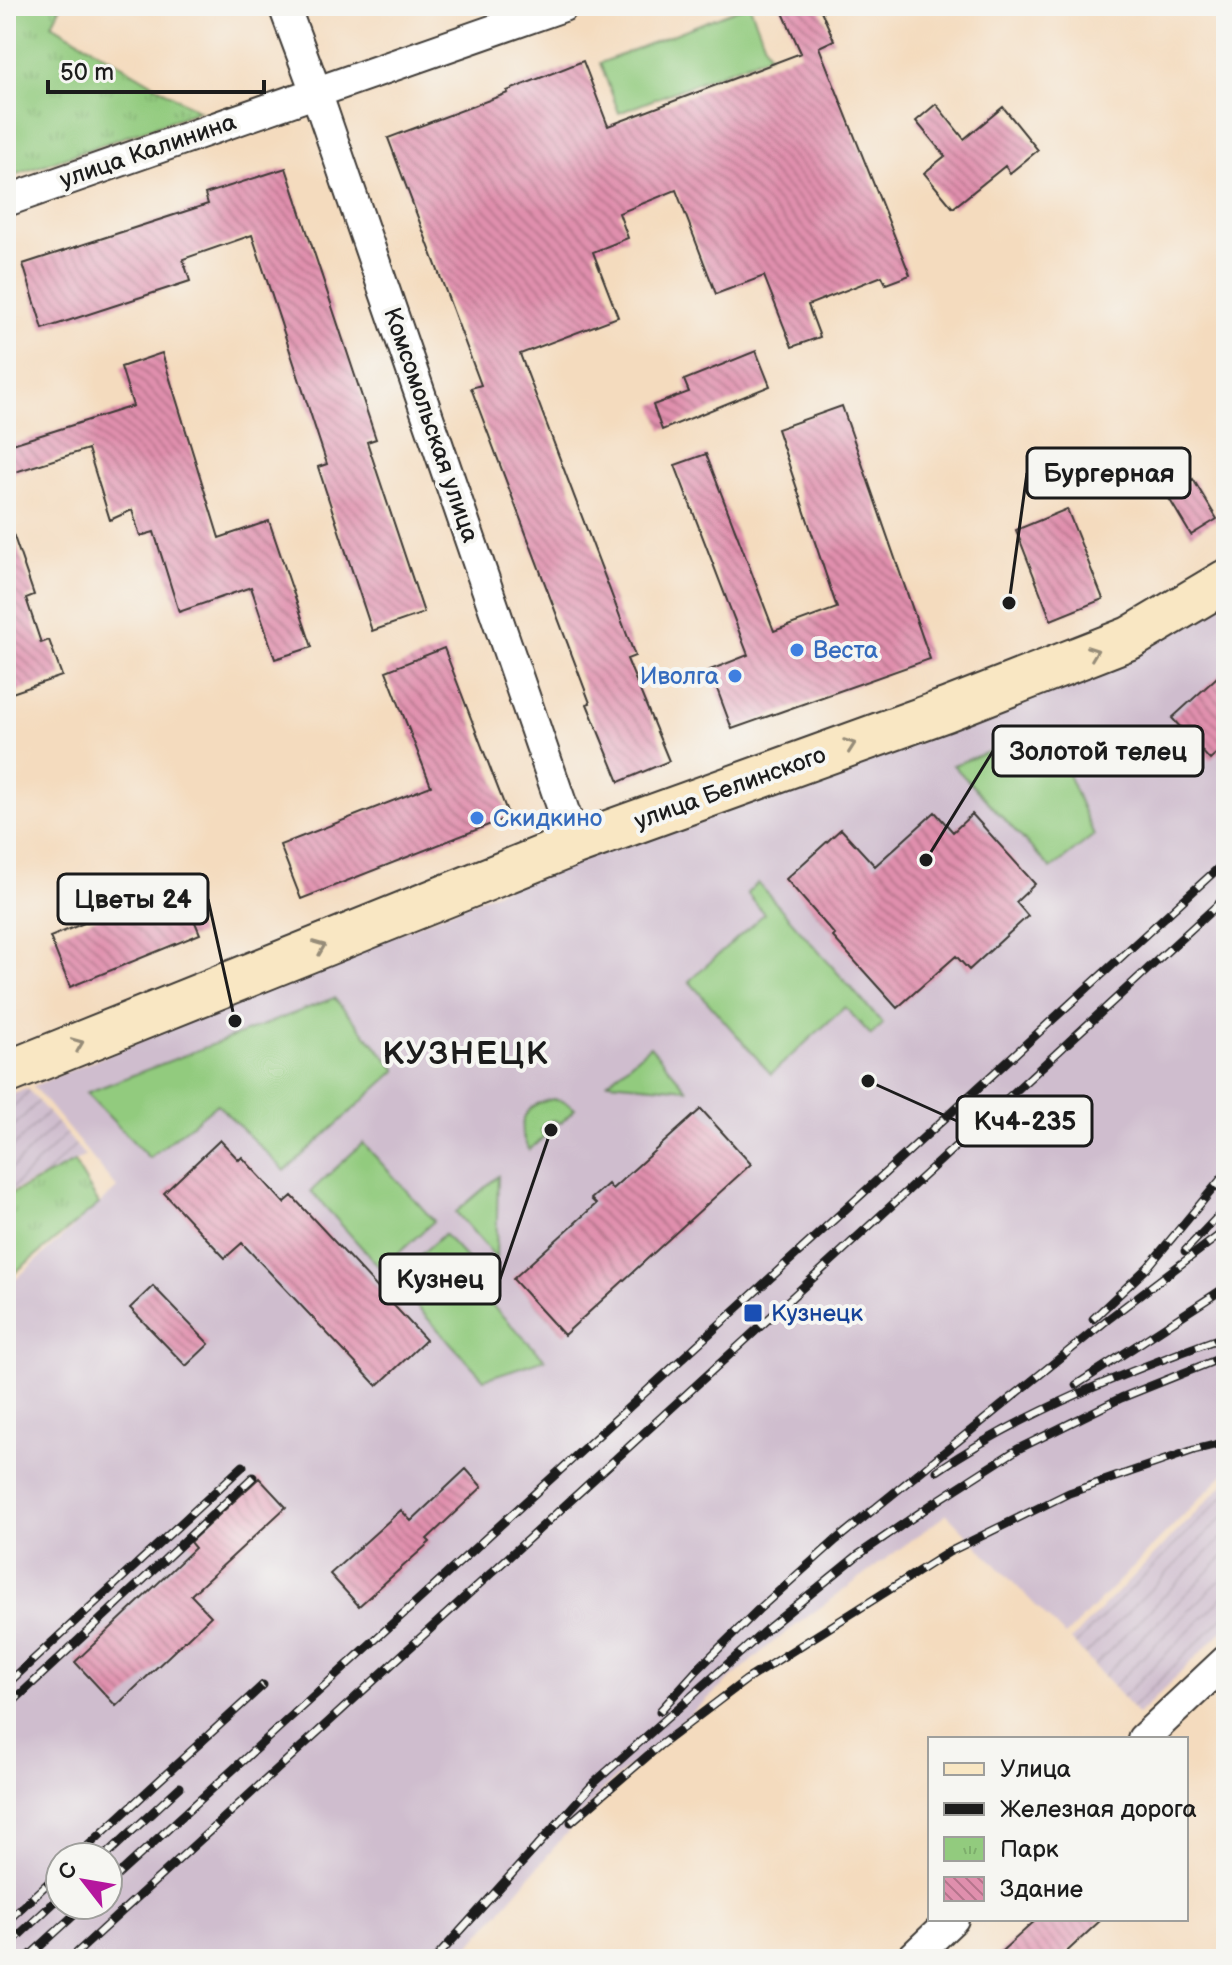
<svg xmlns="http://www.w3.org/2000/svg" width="1232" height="1965" font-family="'Balsamiq Sans',sans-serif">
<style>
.industrial{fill:url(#industrial-furrows)}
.railway{fill:#cfbdce;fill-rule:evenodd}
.grass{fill:#92cb7e;stroke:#57744d;stroke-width:2}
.park{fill:url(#park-tufts);stroke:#57744d;stroke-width:2}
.building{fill:url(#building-back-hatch)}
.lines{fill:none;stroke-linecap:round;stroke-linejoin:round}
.street-casing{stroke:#3c3934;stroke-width:34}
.secondary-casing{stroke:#3c3934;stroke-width:46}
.street{stroke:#fff;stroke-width:30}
.secondary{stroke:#f9e7c3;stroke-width:42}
.rail-casing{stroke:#1c1c1c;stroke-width:9}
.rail{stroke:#f6f6f2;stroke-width:6;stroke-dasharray:18;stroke-linecap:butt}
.oneway{stroke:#968c78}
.shop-dot{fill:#3f7fe0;stroke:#f6f6f2;stroke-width:3}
.transit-dot{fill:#1a4fb4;stroke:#f6f6f2;stroke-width:3}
.labels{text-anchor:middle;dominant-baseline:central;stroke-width:8;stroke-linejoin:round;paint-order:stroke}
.street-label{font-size:24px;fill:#1c1c1c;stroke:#f6f6f2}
.shop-label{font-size:24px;fill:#366cbe;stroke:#f6f6f2;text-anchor:start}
.transit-label{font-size:24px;fill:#164399;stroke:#f6f6f2;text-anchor:start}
.district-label{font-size:32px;font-weight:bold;letter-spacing:2px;fill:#1c1c1c;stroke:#f6f6f2}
.leader{fill:none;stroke:#1c1c1c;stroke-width:3}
.callout-dot{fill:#1c1c1c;stroke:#f6f6f2;stroke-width:3}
.callout{fill:#f6f6f2;stroke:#1c1c1c;stroke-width:3}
.callout-label{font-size:26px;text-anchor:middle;font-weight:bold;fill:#1c1c1c}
</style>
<defs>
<pattern id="industrial-furrows" width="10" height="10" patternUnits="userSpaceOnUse" patternTransform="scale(2)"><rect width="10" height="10" fill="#cfbdce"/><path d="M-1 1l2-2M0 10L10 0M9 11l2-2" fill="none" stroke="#b1a2b0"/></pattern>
<pattern id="park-tufts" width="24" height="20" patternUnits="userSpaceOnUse" patternTransform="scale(2)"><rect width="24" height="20" fill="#92cb7e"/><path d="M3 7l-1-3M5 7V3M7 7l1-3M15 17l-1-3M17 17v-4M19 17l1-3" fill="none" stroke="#7dae6c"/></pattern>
<pattern id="building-back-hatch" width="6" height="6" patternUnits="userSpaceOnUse" patternTransform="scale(2)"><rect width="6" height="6" fill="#e08fad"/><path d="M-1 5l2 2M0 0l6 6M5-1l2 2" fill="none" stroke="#b5748c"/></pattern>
</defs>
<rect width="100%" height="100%" fill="#f6f6f2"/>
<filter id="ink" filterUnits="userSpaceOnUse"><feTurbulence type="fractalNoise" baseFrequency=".0125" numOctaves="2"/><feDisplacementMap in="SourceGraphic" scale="16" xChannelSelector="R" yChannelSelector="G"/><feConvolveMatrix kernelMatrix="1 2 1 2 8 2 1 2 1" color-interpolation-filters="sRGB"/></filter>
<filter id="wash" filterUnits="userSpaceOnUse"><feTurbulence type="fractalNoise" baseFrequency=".006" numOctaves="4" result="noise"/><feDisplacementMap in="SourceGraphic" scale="32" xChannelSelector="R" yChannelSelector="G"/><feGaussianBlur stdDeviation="1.8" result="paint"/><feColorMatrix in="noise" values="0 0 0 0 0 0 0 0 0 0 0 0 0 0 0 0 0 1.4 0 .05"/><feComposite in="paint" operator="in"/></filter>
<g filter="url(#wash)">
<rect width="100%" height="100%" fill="#f4dbbe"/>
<!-- industrial -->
<path class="industrial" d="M27 1088 85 1156 6 1194V1097Z
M1226 1482V1627L1138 1715 1071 1640Z"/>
<!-- railway -->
<path class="railway" d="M1226 586V1472L1065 1636 947 1514 772 1643 605 1788 459 1959H6V1288L117 1188 33 1086ZM60 1857H108V1905H60Z"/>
<!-- grass -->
<path class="grass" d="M746 6H750L769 55 619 113 600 63Z
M1049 730 1094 835 1051 869 953 765Z
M758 883 883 1024 871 1035 845 1007 771 1074 689 981 764 914 747 893Z
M334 998 397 1070 285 1171 217 1104 149 1158 86 1093Z
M650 1046 687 1089 608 1082Z
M554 1099 565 1102 575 1109 561 1123 554 1120 546 1122 541 1130 544 1137 529 1150C514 1124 524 1104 554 1099Z
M363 1143 434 1221 381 1269 311 1191Z
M498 1176 496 1258 456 1212Z
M444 1234 470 1262 459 1272 545 1359 484 1379 392 1280Z"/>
<!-- park -->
<path class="park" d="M6 6H61L52 24 199 111 6 178Z
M74 1162 99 1204 6 1280V1196Z"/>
<g id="blocks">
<!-- building -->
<path class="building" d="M780 6H819L834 40 819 47 910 275 886 284 882 276 808 305 820 337 792 347 764 276 716 294 676 190 619 213 628 238 593 252 618 317 520 354 635 656 627 659 669 761 619 782 587 704 590 703 471 388 481 385 388 138 508 93 507 91 583 61 608 126 801 53Z
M936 104 964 139 1003 107 1038 150 1010 173 1005 166 953 208 924 173 945 156 916 121Z
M286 168 376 439 367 442 424 613 372 631 318 467 327 464 252 235 183 259 190 281 43 329 23 264 208 204 205 194Z
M756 351 770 386 662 430 653 405 689 392 684 380Z
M162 353 219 538 269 521 312 647 275 659 251 587 179 612 154 532 140 536 132 510 110 520 88 449 6 475V446L133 406 121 367Z
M842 406 930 659 732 729 710 670 748 655 675 465 706 454 774 631 837 608 777 429Z
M1193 479 1217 519 1191 535 1167 495Z
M1067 509 1103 599 1051 620 1016 530Z
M10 525 34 595 26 598 41 643 49 640 62 676 12 693 6 674V526Z
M444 648 509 817 301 899 280 845 431 786 386 671Z
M1226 669V746L1210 760 1172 718Z
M935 812 953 832 972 814 1035 884 1016 902 1028 916 969 970 956 956 897 1008 833 937 835 935 786 879 841 829 875 866Z
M179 884 200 934 70 987 50 937Z
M701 1109 751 1164 564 1335 513 1279 596 1204 591 1199 608 1184 612 1189Z
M220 1140 239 1160 242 1157 284 1203 292 1196 426 1340 377 1386 242 1243 225 1258 164 1193Z
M153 1286 209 1344 186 1366 130 1308Z
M466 1469 482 1487 427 1539 430 1542 359 1606 330 1574 401 1510 411 1521Z
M259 1478 286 1507 191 1595 211 1616 116 1706 75 1662 195 1548 190 1542Z
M1037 1919H1102L1059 1959H993Z"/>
</g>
</g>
<g filter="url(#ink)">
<use href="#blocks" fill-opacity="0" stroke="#3c3934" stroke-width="2"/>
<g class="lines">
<defs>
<path id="street" d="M284 6 316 92 575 844
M6 201 563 6
M1143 1739 1226 1661
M911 1959 953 1919"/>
<path id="secondary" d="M6 1073 575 844 946 710 1130 638 1226 581"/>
</defs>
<!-- street casing -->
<use href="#street" class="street-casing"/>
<!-- secondary casing -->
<use href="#secondary" class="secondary-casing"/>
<!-- street -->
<use href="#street" class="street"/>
<!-- secondary -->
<use href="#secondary" class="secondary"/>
<defs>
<path id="rail" d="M1185 1251 1226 1208
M1093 1319 1148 1267 1226 1173
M1076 1385 1226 1287
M937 1471C1025 1411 1126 1372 1226 1336
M6 1685 243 1466
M6 1708 253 1477
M660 1711 697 1670 758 1610 836 1540 1107 1320 1226 1230
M571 1822 659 1746 746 1680 949 1552 1069 1493 1194 1450 1226 1442
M76 1857 263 1685
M104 1857 180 1787
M108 1884 1226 861
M6 1922 60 1872
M6 1947 60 1897
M26 1959 85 1905
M70 1959 763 1324 1226 897
M435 1959 595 1782 766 1630 858 1555 934 1503 1018 1449 1121 1398 1226 1356"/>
</defs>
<!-- rail casing -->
<use href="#rail" class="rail-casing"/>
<!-- rail -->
<use href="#rail" class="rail"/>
</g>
<!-- one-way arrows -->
<defs><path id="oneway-chevron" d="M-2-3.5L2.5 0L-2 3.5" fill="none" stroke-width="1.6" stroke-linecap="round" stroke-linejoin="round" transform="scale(2)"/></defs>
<g class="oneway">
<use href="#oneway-chevron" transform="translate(1093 652) rotate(-21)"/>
<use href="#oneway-chevron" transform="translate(850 745) rotate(-20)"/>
<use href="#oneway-chevron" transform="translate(320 947) rotate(-22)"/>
<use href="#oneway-chevron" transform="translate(78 1044) rotate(-22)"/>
</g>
</g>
<!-- markers -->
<g class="shop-dot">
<circle cx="797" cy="650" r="8"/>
<circle cx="735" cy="676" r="8"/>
<circle cx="477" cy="818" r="8"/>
</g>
<rect class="transit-dot" x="743" y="1303" width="20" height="20" rx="4"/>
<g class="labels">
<!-- street labels -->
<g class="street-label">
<text transform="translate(148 151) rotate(-19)">улица Калинина</text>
<text transform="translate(431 425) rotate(71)">Комсомольская улица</text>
<text transform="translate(730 788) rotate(-20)">улица Белинского</text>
</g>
<!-- shop labels -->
<g class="shop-label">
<text x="813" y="650">Веста</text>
<text x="719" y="676" text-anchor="end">Иволга</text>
<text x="493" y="818">Скидкино</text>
</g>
<!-- transit labels -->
<g class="transit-label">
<text x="771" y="1313">Кузнецк</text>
</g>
<!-- district labels -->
<g class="district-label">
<text x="466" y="1054">КУЗНЕЦК</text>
</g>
</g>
<!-- callouts -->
<path class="leader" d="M1009 603L1027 473M926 860L993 751M235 1021L208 899M868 1081L957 1121M551 1130L500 1279"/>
<g class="callout-dot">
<circle cx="1009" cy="603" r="8"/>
<circle cx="926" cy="860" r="8"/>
<circle cx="235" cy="1021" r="8"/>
<circle cx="868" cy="1081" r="8"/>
<circle cx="551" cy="1130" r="8"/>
</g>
<g class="callout">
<rect x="1027" y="448" width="163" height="50" rx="8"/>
<rect x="993" y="726" width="210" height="50" rx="8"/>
<rect x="58" y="874" width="150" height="50" rx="8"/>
<rect x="957" y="1096" width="135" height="50" rx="8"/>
<rect x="380" y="1254" width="120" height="50" rx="8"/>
</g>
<g class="callout-label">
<text x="1109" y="482">Бургерная</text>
<text x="1098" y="760">Золотой телец</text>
<text x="133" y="908">Цветы 24</text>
<text x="1025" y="1130">Кч4-235</text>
<text x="440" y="1288">Кузнец</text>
</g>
<!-- margin -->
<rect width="1232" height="1965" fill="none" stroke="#f6f6f2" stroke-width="32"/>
<!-- legend -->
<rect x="928" y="1737" width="260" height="184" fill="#f6f6f2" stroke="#9f9f9c" stroke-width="2"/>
<rect x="944" y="1763" width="40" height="12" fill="#f9e7c3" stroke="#9f9f9c" stroke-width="2"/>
<text x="1000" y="1777" font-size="24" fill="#1c1c1c">Улица</text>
<rect x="944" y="1803" width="40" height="12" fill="#1c1c1c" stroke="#9f9f9c" stroke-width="2"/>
<text x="1000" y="1817" font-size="24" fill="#1c1c1c">Железная дорога</text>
<rect x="944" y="1837" width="40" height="24" fill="url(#park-tufts)" stroke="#9f9f9c" stroke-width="2"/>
<text x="1000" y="1857" font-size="24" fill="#1c1c1c">Парк</text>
<rect x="944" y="1877" width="40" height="24" fill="url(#building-back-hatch)" stroke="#9f9f9c" stroke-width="2"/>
<text x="1000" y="1897" font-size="24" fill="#1c1c1c">Здание</text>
<!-- north arrow -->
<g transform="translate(84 1881) rotate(301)"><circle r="38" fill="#f6f6f2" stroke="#9f9f9c" stroke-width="2"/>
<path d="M0-6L14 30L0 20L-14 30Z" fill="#b5179e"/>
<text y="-12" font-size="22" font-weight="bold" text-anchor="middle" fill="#1c1c1c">С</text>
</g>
<!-- scale -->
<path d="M48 80v12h216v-12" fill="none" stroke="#1c1c1c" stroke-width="4"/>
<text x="60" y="80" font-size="24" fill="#1c1c1c" stroke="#f6f6f2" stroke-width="6" paint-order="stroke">50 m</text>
</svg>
